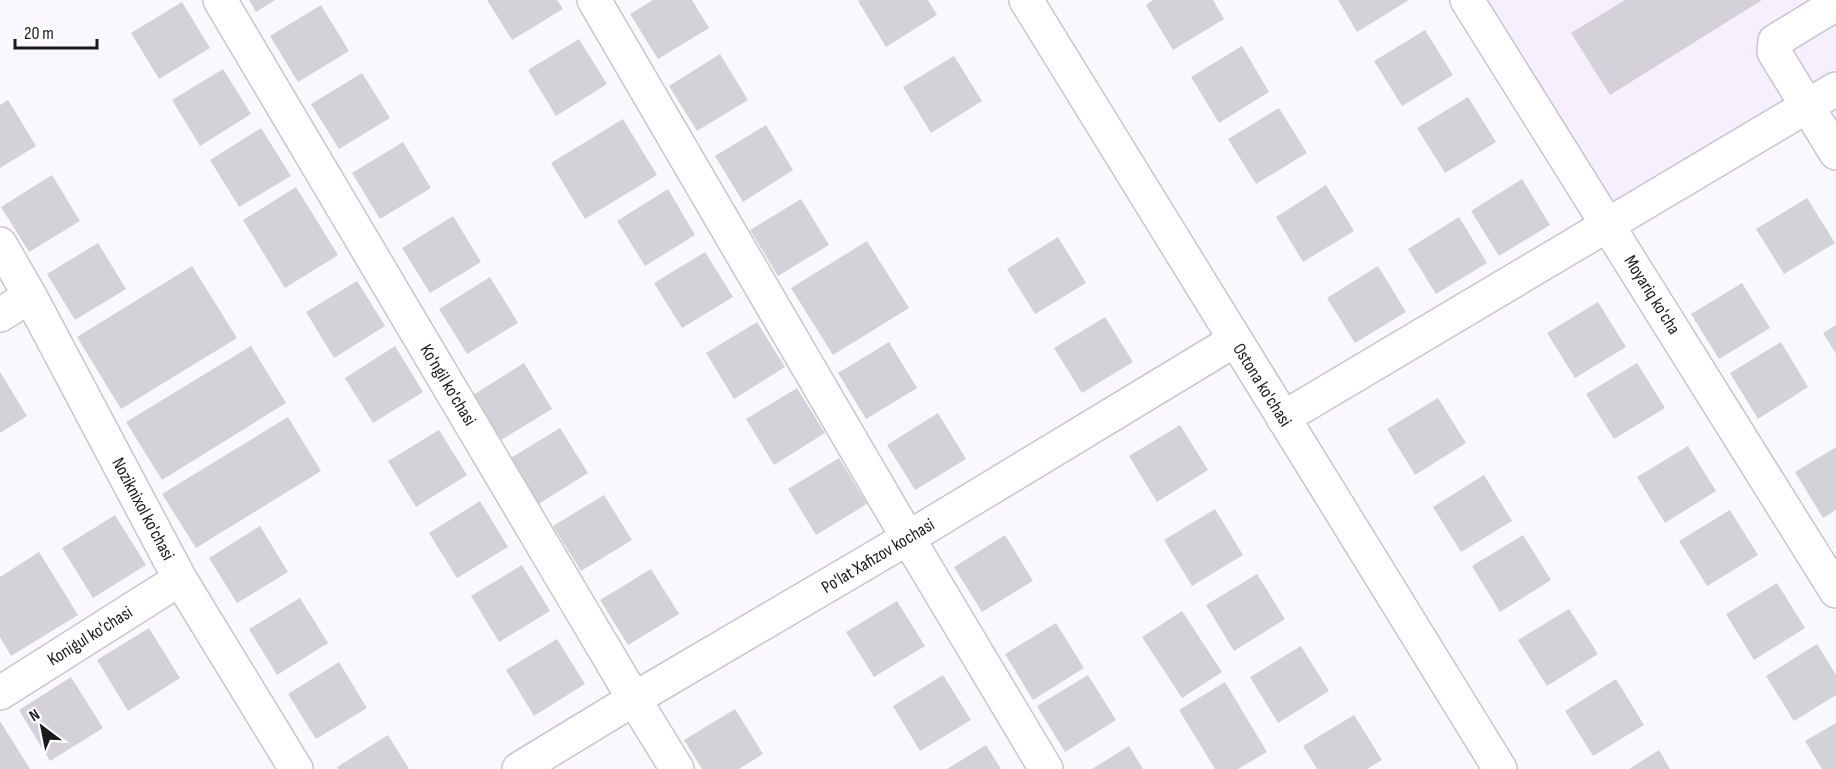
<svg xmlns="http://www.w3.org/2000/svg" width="1836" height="769" font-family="'Sofia Sans Condensed',sans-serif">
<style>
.built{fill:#f5effe}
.building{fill:#d5d1d9}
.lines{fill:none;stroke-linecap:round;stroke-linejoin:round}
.minor-casing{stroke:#c8c5cd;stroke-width:36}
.minor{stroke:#fff;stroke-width:33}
.labels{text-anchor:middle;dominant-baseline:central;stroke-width:4.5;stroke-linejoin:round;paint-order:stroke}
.street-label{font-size:18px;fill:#1a191c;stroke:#fff}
</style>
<rect width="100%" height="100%" fill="#faf8fe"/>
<!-- built -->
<path class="built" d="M1477 0H1836V70L1610 212Z"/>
<!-- building -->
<path class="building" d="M249 0H275L256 12Z
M487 0H557L563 9 512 40Z
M653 0H692L709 28 658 59 630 14Z
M861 0H928L937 15 886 47 858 1Z
M1153 0H1213L1224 19 1173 50 1146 5Z
M1338 0H1409L1357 32Z
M1625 0H1762L1610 95 1571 33Z
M182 2 210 48 159 79 131 33Z
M321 5 349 51 298 82 270 36Z
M1425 30 1453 75 1402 106 1374 61Z
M579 39 607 84 556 116 528 70Z
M1242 46 1269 92 1219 123 1191 77Z
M720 54 748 100 697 131 669 86Z
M954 56 982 101 931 133 903 87Z
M223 69 251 114 200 146 172 100Z
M362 73 390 118 339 149 311 104Z
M1468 97 1496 142 1445 173 1417 128Z
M8 100 36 146 0 168V105Z
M1279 108 1307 153 1256 184 1228 139Z
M623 119 657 175 585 219 551 163Z
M766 125 793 170 743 202 715 156Z
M261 128 291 176 239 207 210 160Z
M403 142 431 188 380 219 352 173Z
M52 175 80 221 29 252 1 207Z
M1522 179 1550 225 1499 256 1471 211Z
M1326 185 1354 231 1303 262 1276 217Z
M296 187 338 255 285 288 243 220Z
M668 189 695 235 645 266 617 221Z
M1807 198 1835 243 1784 274 1756 229Z
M801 199 829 245 778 276 750 230Z
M453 216 481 262 430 293 402 248Z
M1459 217 1487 263 1436 294 1408 249Z
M1058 237 1086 283 1035 314 1007 269Z
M867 241 909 308 833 355 791 288Z
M98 243 126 289 75 320 47 274Z
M705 252 733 297 682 328 654 283Z
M192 266 237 338 121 409 77 337Z
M1378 266 1406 312 1355 343 1327 298Z
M490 277 518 323 467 354 439 309Z
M357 281 385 326 334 358 306 312Z
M1742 283 1770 328 1719 359 1691 314Z
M1598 302 1626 347 1575 378 1547 333Z
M1105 317 1133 362 1082 393 1054 348Z
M757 322 785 367 734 399 706 353Z
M1836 325V354L1823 333Z
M889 342 917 388 866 419 838 373Z
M1781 342 1808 387 1758 419 1730 373Z
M251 346 286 403 162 480 126 422Z
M395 346 423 392 373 423 345 378Z
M524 363 552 409 501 440 473 395Z
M1637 363 1665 408 1614 439 1586 394Z
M0 372 27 416 0 433Z
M797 388 825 433 774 465 746 419Z
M1438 398 1466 443 1415 475 1387 429Z
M938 413 966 459 915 490 887 445Z
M288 417 321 471 196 548 162 494Z
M1180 425 1208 470 1157 502 1129 456Z
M560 428 588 473 537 505 509 459Z
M439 430 467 475 416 507 388 461Z
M1688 446 1716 491 1665 523 1637 477Z
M1836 447V510L1823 518 1795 472Z
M839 458 867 504 816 535 788 489Z
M1484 475 1512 521 1461 552 1433 507Z
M604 495 632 540 581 571 553 526Z
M480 501 508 547 457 578 429 533Z
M1215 509 1243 555 1192 586 1164 540Z
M1730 510 1758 555 1707 586 1679 541Z
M115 515 146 565 93 598 62 548Z
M260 526 288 572 237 603 209 558Z
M1005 535 1033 581 982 612 954 567Z
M1523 535 1551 580 1500 612 1472 566Z
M39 552 78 615 11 656 0 637V577Z
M522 565 550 611 499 642 471 596Z
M651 569 679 614 628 645 600 600Z
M1257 574 1285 619 1234 651 1206 605Z
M1777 583 1805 628 1754 660 1726 614Z
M300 598 328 643 277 675 249 629Z
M897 601 925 646 874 677 846 632Z
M1569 609 1598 654 1547 686 1518 640Z
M1182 611 1222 672 1182 698 1142 637Z
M1056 623 1084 668 1033 700 1005 654Z
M149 628 180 678 128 711 97 660Z
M557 639 585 684 534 716 506 670Z
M1817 644 1836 675V695L1794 721 1766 676Z
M1301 646 1329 691 1278 723 1250 677Z
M339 662 367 708 316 739 288 694Z
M943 675 971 720 920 751 893 706Z
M1088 675 1116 720 1065 752 1037 706Z
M71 677 103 728 50 761 19 710Z
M1616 679 1644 725 1593 756 1565 711Z
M1225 682 1267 752 1238 769H1215L1179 710Z
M735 709 763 754 739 769H702L684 740Z
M1354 715 1382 760 1367 769H1317L1303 746Z
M0 721 30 769H0Z
M1836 723V769H1822L1805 741Z
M388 735 409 769H338L337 767Z
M986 745 1001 769H947Z
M1129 746 1143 769H1092Z
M1659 750 1670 769H1629Z"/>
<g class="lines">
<defs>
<path id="minor" d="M220 0 634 699 677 769
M594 0 908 538 1046 769
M1026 0 1500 769
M1467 0 1836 591
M1836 4 1775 41 1774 52 1836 153
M0 244 30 296 180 579 296 769
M0 315 30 296
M1283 418 1836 89
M0 693 180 579
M519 769 634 699 908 538 1235 340"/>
</defs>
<!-- minor casing -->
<use href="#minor" class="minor-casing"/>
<!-- minor -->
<use href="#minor" class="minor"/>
</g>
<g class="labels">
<!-- street labels -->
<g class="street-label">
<text transform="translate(1652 295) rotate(58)">Moyariq ko'cha</text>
<text transform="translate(448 385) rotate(59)">Ko'ngil ko'chasi</text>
<text transform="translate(1262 385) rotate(58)">Ostona ko'chasi</text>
<text transform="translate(143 509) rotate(62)">Noziknixol ko'chasi</text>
<text transform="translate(878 556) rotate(-31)">Po'lat Xafizov kochasi</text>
<text transform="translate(90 636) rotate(-32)">Konigul ko'chasi</text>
</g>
</g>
<!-- north arrow -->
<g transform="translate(42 727) rotate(328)" stroke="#ffffff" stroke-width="4.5" paint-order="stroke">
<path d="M0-4.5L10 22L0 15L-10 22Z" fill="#1a191c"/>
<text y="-9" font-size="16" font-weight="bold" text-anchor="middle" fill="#1a191c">N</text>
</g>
<!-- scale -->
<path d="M15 39v9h82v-9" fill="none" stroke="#1a191c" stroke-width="3"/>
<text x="24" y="39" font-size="18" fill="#1a191c" stroke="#ffffff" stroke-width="4.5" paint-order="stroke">20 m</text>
</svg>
